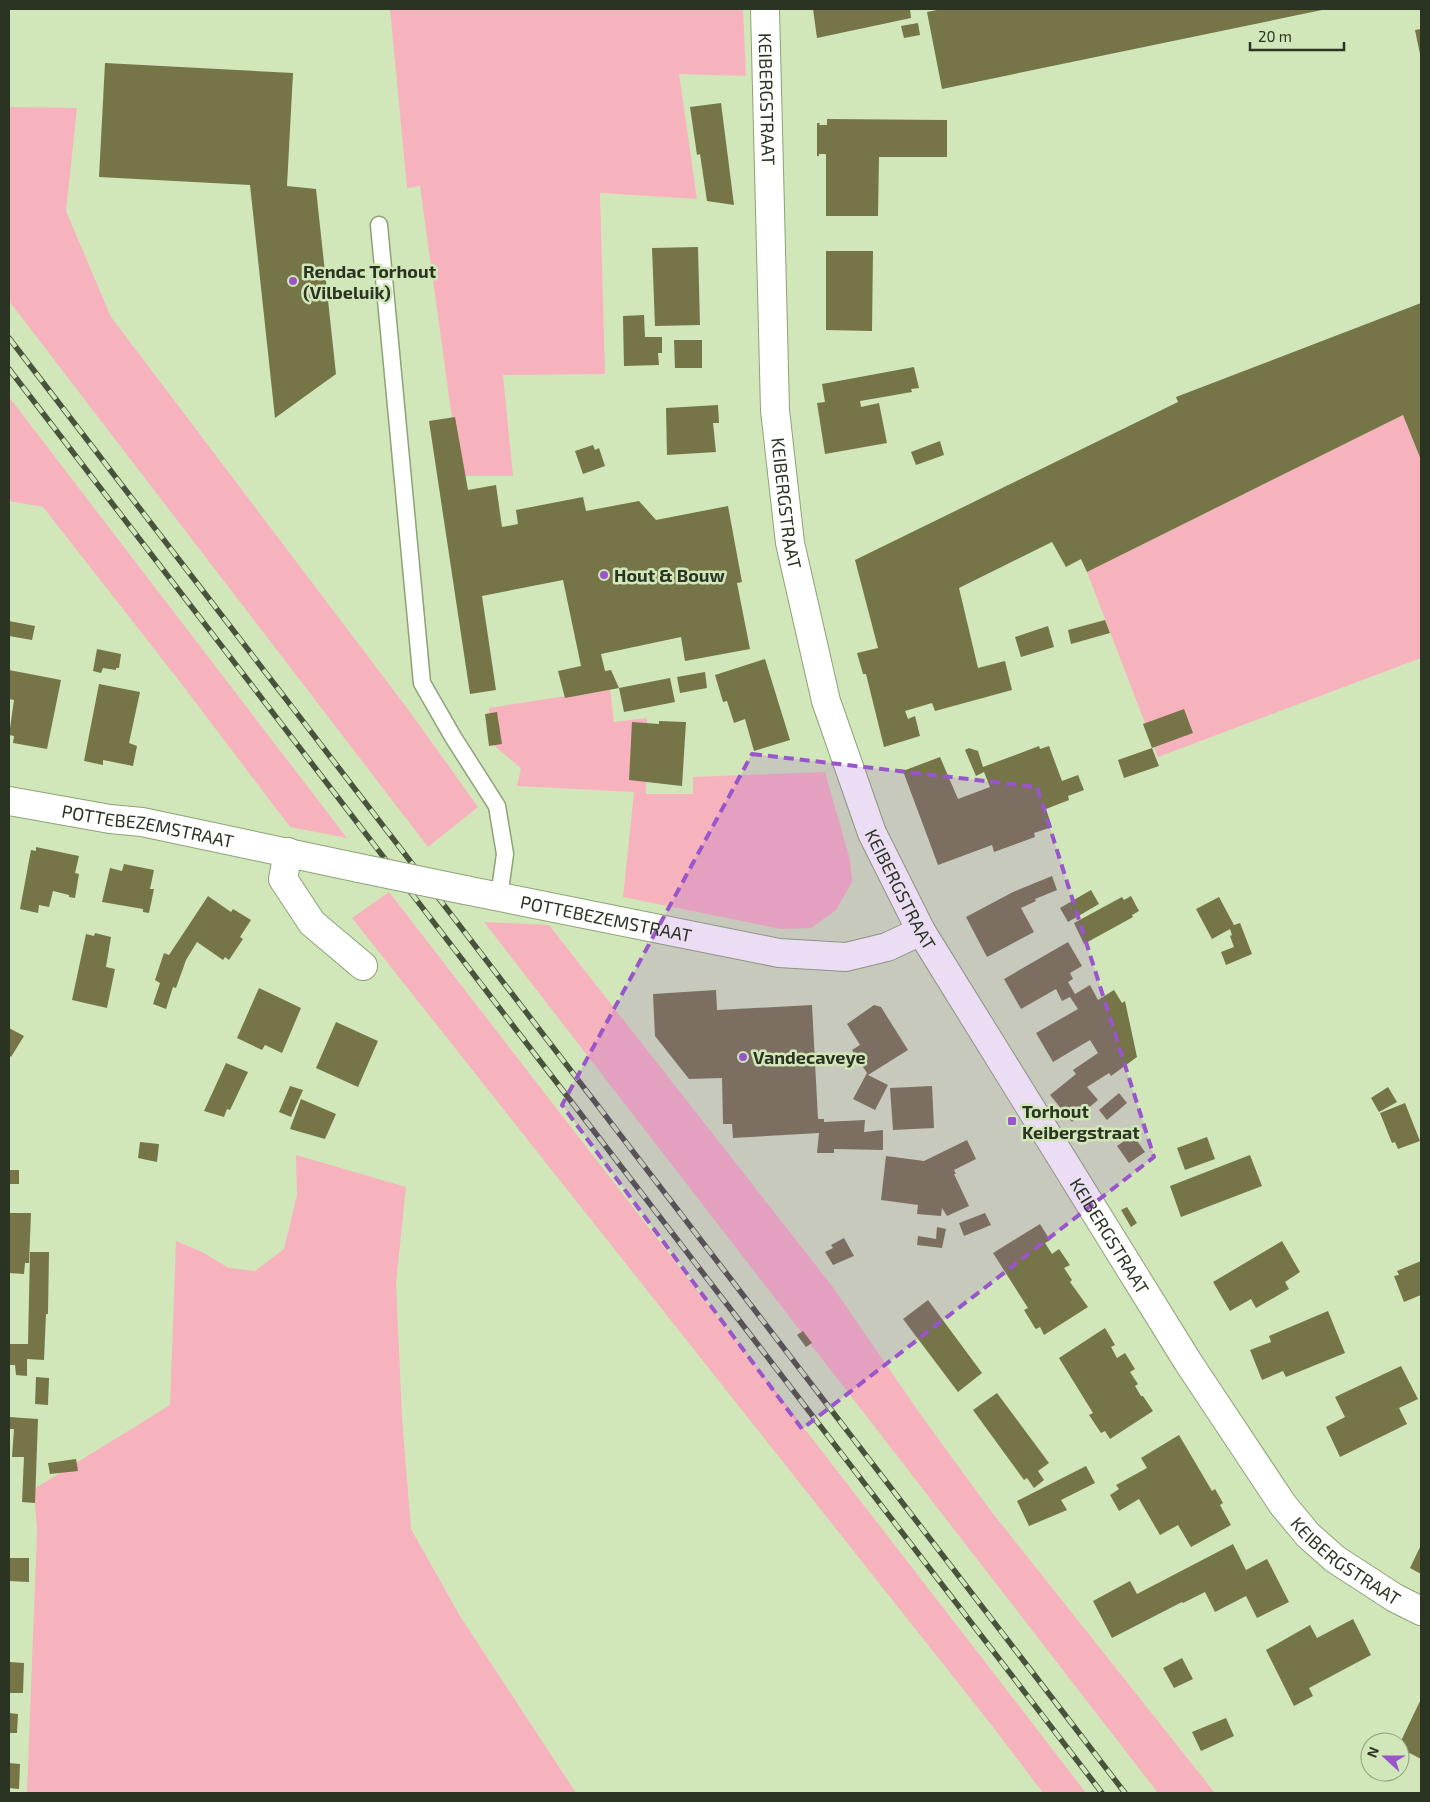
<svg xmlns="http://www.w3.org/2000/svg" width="1430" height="1802" font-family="'Exo 2',sans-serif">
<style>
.green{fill:#f7b3bd}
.building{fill:#757547}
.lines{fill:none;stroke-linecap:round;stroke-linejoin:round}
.service-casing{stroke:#8da276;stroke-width:19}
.minor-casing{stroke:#8da276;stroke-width:30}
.tertiary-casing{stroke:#8da276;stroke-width:30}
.service{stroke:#fff;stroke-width:16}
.minor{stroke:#fff;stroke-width:28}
.tertiary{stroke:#fff;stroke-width:28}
.rail-casing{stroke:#48523c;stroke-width:5.5}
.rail{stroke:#d1e7b9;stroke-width:4;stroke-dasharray:11;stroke-linecap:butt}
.minor-bridge-casing{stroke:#8da276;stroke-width:30;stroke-linecap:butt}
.minor-bridge{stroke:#fff;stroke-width:28}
.marked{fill:#9955ca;fill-opacity:0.2;stroke:#9955ca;stroke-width:4;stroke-dasharray:10 6;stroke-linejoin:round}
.poi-dot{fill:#9955ca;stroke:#d1e7b9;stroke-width:2}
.labels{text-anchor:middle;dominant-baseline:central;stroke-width:5;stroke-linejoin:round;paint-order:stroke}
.street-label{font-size:18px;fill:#2b3322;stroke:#d1e7b9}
.poi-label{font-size:18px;font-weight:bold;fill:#2b3322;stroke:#d1e7b9;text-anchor:start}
</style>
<rect width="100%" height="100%" fill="#d1e7b9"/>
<!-- green -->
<path class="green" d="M390 9H743L746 76 679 74 697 199 600 193 605 374 503 375 513 476H460L420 186 407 188Z
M9 107 77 108 66 211 111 317 410 712 478 807 428 847 9 301Z
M9 397 347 838 290 827 177 678 43 507 9 501Z
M1403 415 1421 460V658L1158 757 1087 572Z
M610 689 614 722 647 718 646 794H693V777L825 772 850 860 852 882 836 910 811 928 781 929 623 897 634 792 517 786 521 768 491 743 489 708Z
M389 892 989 1667 1086 1793H1043L993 1727 352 918Z
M484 922 549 925 832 1286 923 1418 991 1511 1215 1793H1158Z
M296 1155 406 1187 396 1284 402 1417 411 1529 460 1616 576 1793H27L37 1531 34 1489 170 1405 176 1241 202 1252 229 1268 255 1271 284 1249 297 1195Z"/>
<!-- building -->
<path class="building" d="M813 9H910L911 18 817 38Z
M942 9H1322V10L942 89 927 12Z
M918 23 920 35 904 38 901 26Z
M1421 29V54H1420L1415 30Z
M105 63 293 73 287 186 316 189 336 374 275 418 250 185 99 177Z
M721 103 734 205 707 201 700 154 697 155 690 107Z
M827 119 947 120V157H879L878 216H826V154H819V156H817V123H820L819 125H827Z
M698 247 700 325 655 326 652 248Z
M826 251H873L872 331 826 330Z
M1421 303V460L1403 415 1087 572 1081 559 1066 567 1052 542 959 588 978 668 1005 661 1012 690 935 711 932 703 905 711 908 719 915 716 920 736 884 747 866 674H863L857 653 878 648 855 560 1178 402 1176 397Z
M644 315 645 337H662V353H658L659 365 624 366 623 316Z
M674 340H702V368H675Z
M914 367 919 388 911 389 912 392 860 401 861 407 879 403 887 443 825 454 817 403 825 402 822 384Z
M718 405 719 423H713L716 452 667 455 666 408Z
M455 417 468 490 496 485 502 527 518 524 516 510 583 497 586 511 639 501 656 520 728 506 742 582 737 583 750 649 685 661 681 637 601 654 605 671 611 670 619 688 565 698 558 671 581 666 563 580 482 596 496 690 470 694 429 421Z
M940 441 944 455 916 465 911 452Z
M593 445 595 450 599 448 605 466 583 474 575 451Z
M1105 620 1110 633 1071 644 1068 630Z
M9 621 35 626 32 640 9 636Z
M1048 626 1054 647 1021 657 1015 637Z
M97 649 121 654 119 668H116V670L103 668 101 673 93 671Z
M765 659 790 740 754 751 745 719 734 723 727 701 723 702 715 675Z
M9 670 61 680 47 749 13 743 14 736 9 735 14 700 9 699Z
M705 672 707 688 680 693 677 677Z
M670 678 675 702 624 712 619 688Z
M99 684 140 692 129 743 137 746 133 766 103 760V765L84 761Z
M1184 709 1193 733 1152 748 1143 724Z
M497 712 502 744 489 746 485 714Z
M659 721 686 722 682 786 629 780 632 722 659 724Z
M1039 746 1040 749 1049 746 1062 781 1078 775 1084 790 1068 796 1069 800 1046 809 1052 827 1034 833 1035 837 994 852 992 845 938 865 903 771 940 757 958 799 990 787 984 772 976 776 965 750 969 748 978 751 983 767Z
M1152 748 1159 766 1124 778 1118 760Z
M36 847 79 856 75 873 79 874 75 898 69 897V895L53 891 49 907 39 905 38 913 20 909 31 850 36 851Z
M124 864 154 870 150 889H154L149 913 143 912V909L102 902 110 868 122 871Z
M1052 876 1057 890 1035 899 1036 901 1021 908 1034 932 987 957 966 917 1013 892Z
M1091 890 1099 904 1068 922 1060 908Z
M208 896 231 912 233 909 251 920 240 937 243 939 229 960 225 957 223 960 197 942 186 960 176 988 173 987 166 1009 153 1004 160 983 155 980 164 953 169 955Z
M1131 896 1139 911 1132 915 1133 917 1084 944 1074 923 1122 897 1124 900Z
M1219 897 1234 925 1240 923 1252 954 1226 965 1221 952 1234 947 1230 936 1232 935 1230 929 1212 939 1196 909Z
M95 933 111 937 106 967 115 969 107 1008 72 1000 86 934 94 936Z
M1068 942 1082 966 1070 973 1073 979 1068 982 1075 994 1090 985 1098 1000 1114 990 1122 1003 1125 1001 1137 1057 1111 1076 1109 1073 1087 1087 1098 1100 1072 1122 1050 1095 1076 1074 1073 1070 1098 1053 1090 1040 1053 1062 1036 1033 1078 1009 1070 997 1062 1001 1056 989 1021 1009 1004 979Z
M259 988 301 1008 282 1053 265 1045 262 1050 237 1038Z
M716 990 717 1010 812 1005 818 1119H824V1122L865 1120 864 1132 883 1130V1150L834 1149V1153H817L819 1133 733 1138 732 1124H723L722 1078 689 1079 655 1036 653 994Z
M874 1005 881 1007 908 1050 868 1075 888 1085 875 1110 853 1099 867 1073 852 1050 860 1045 847 1024Z
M336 1022 378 1041 358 1087 316 1068Z
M9 1028 24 1036 11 1057 9 1055Z
M226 1063 248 1072 230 1110 227 1109 224 1117 204 1111Z
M290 1086 303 1090 291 1117 279 1112Z
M932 1086 934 1128 893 1130 890 1088Z
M1388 1087 1397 1102 1379 1112 1371 1098Z
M1119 1093 1127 1103 1107 1120 1099 1110Z
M301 1099 336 1114 325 1139 290 1129Z
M1405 1103 1420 1141 1398 1149 1395 1142 1392 1143 1380 1113Z
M1133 1135 1145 1152 1129 1163 1117 1146Z
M1207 1137 1215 1159 1185 1170 1177 1148Z
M967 1140 976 1159 954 1170 956 1174H954L969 1206 947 1216 942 1208 941 1216 917 1214 918 1205 881 1200 886 1156 924 1161Z
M140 1142 159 1144 157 1162 138 1158Z
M1250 1155 1262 1186 1181 1217 1170 1186Z
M9 1170H19V1184H9Z
M1127 1207 1137 1223 1131 1227 1121 1210Z
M9 1213H31L29 1263H25L24 1274 9 1273Z
M985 1213 991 1225 964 1236 959 1223Z
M1040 1224 1050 1240 1045 1243 1052 1254 1059 1249 1070 1265 1064 1268 1072 1280 1070 1282 1088 1307 1044 1335 1040 1327 1036 1329 1035 1328 1024 1310 1028 1308 993 1253Z
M937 1227 946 1229 942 1248 917 1245 918 1236 936 1239Z
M844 1238 854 1256 833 1265 825 1252 833 1248 831 1245Z
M1282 1241 1300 1272 1285 1282 1289 1289 1256 1308 1251 1299 1230 1311 1213 1282Z
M30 1252H49L48 1314H46L44 1360 27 1359V1376L16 1375 15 1365H9V1344H28Z
M1421 1261V1295L1404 1302 1394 1276 1399 1275 1397 1271Z
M928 1300 982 1373 958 1392 903 1319Z
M1328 1311 1345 1353 1286 1377 1283 1371 1262 1380 1250 1350 1271 1342 1269 1336Z
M1105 1328 1115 1345 1111 1347 1117 1358 1125 1353 1135 1369 1130 1372 1138 1384 1135 1386 1141 1396H1143L1153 1411 1110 1439 1105 1431 1101 1433 1089 1415 1093 1413 1059 1358Z
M803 1331 812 1343 806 1347 797 1335Z
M1401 1366 1418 1399 1399 1408 1407 1424 1340 1457 1326 1427 1345 1417 1335 1397Z
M36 1377 49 1378 48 1405 35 1404Z
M997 1393 1049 1463 1038 1471 1044 1480 1034 1488 1027 1478 1024 1480 973 1410Z
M9 1417 38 1419 35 1503 22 1502 24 1457H12L14 1429H9Z
M1179 1435 1212 1491 1215 1489 1223 1503 1220 1505 1231 1525 1191 1547 1178 1525 1160 1535 1139 1499 1119 1511 1110 1495 1119 1489 1116 1485 1147 1468 1141 1458Z
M76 1459 78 1471 50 1474 48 1463Z
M1086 1466 1095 1483 1061 1500 1067 1510 1029 1526 1017 1501Z
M1233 1544 1246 1570 1267 1559 1289 1602 1257 1618 1246 1596 1215 1612 1205 1592 1183 1603 1182 1602 1112 1638 1093 1601 1130 1581 1137 1594Z
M1421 1545V1574L1410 1568Z
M9 1558H29V1582L9 1581Z
M1353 1619 1371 1655 1309 1688 1313 1696 1294 1706 1266 1650 1310 1625 1317 1638Z
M1182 1658 1193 1679 1174 1688 1163 1668Z
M9 1662 24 1663 23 1693H9Z
M1421 1699V1759L1400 1748V1743Z
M9 1713 18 1714 17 1733H9Z
M1226 1718 1234 1736 1201 1751 1192 1732Z
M9 1763 20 1764 19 1789 9 1788Z"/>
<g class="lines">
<defs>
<path id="service" d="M379 225 422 683 453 737 497 806 505 854 499 897"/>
<g id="minor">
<path id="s1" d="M9 801 110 819 142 822 359 868"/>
<path d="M288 852 283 879 312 923 363 966"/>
<path id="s2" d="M465 890 779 953 846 957 887 947 921 931"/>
</g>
<g id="tertiary">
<path id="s3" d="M765 9 775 410 790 543 826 701 872 833 921 931 1188 1362 1283 1505 1308 1535 1335 1559 1395 1598 1421 1611"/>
</g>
</defs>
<!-- service casing -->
<use href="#service" class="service-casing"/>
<!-- minor casing -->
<use href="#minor" class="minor-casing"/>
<!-- tertiary casing -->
<use href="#tertiary" class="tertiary-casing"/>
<!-- service -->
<use href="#service" class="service"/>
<!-- minor -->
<use href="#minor" class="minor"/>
<!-- tertiary -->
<use href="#tertiary" class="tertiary"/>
<defs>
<path id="rail" d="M9 338 1125 1793
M9 369 1102 1793"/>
</defs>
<!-- rail casing -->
<use href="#rail" class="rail-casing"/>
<!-- rail -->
<use href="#rail" class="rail"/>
<defs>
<path id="minor-bridge" d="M359 868 465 890"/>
</defs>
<!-- minor-bridge casing -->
<use href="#minor-bridge" class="minor-bridge-casing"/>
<!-- minor-bridge -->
<use href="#minor-bridge" class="minor-bridge"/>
</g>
<!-- marked area -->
<path class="marked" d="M752 754 1037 787 1154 1157 802 1429 562 1105Z"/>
<!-- markers -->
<g class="poi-dot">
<circle cx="293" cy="281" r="5"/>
<circle cx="604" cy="575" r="5"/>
<circle cx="743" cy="1057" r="5"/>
<rect x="1007" y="1116" width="10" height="10" rx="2.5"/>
</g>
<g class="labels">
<!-- street labels -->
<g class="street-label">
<text stroke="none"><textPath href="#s3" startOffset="90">KEIBERGSTRAAT</textPath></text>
<text stroke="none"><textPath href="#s3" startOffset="495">KEIBERGSTRAAT</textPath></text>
<text stroke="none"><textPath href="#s1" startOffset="141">POTTEBEZEMSTRAAT</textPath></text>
<text stroke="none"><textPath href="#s3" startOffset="900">KEIBERGSTRAAT</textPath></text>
<text stroke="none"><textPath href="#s2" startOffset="144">POTTEBEZEMSTRAAT</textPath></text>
<text stroke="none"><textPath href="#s3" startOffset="1305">KEIBERGSTRAAT</textPath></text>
<text stroke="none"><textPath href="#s3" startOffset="1710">KEIBERGSTRAAT</textPath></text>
</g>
<!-- poi labels -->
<g class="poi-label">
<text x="303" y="271">Rendac Torhout<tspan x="303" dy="21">(Vilbeluik)</tspan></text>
<text x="614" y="575">Hout &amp; Bouw</text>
<text x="753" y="1057">Vandecaveye</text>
<text x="1022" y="1111">Torhout<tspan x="1022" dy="21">Keibergstraat</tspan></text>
</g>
</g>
<!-- border -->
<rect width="1430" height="1802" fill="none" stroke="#2b3322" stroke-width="20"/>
<!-- north arrow -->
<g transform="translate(1385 1757) rotate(291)"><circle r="24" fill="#d1e7b9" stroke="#8f9f7d"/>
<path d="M0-4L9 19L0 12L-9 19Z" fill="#9955ca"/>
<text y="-8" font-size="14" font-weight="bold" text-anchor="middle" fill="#2b3322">N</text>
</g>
<!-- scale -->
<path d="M1250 42v8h94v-8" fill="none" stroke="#2b3322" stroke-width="2.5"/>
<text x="1258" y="42" font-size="15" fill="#2b3322" stroke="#d1e7b9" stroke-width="4" paint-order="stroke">20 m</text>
</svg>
